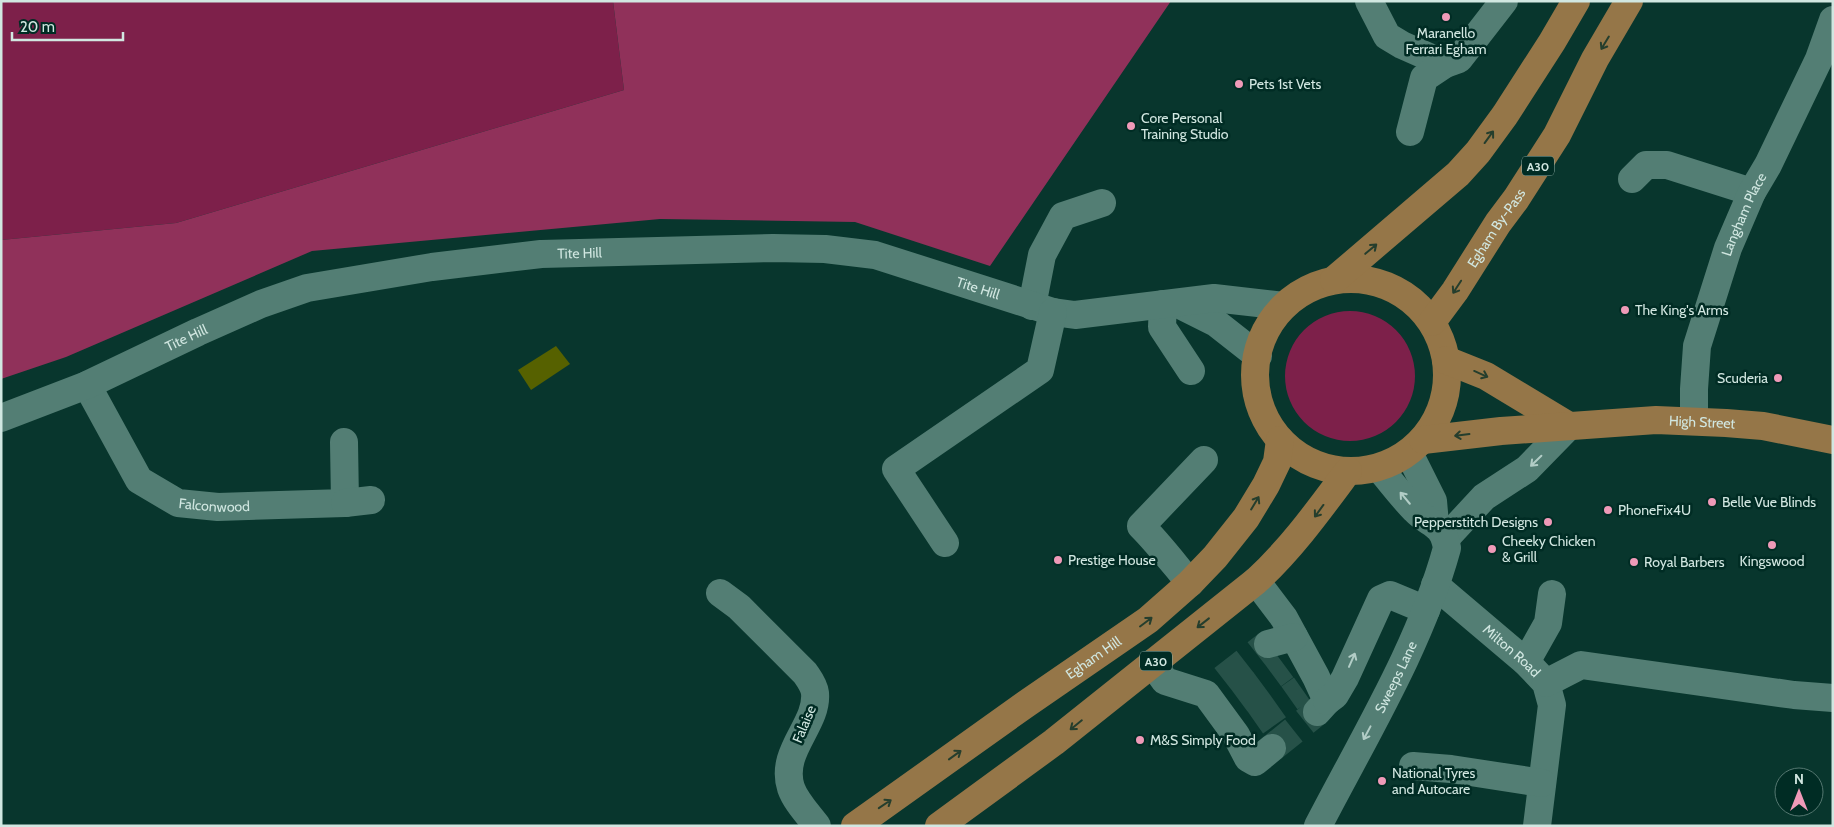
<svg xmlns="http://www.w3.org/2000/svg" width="1834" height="827" font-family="Cabin,sans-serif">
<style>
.green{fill:#7d204a}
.forest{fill:#90315a}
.water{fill:#566100}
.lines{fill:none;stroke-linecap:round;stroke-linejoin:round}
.minor-tunnel{stroke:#265148;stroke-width:28;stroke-dasharray:28 14;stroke-linecap:butt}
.minor{stroke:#537e74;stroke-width:28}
.major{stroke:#957648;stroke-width:28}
.oneway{stroke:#253e2d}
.oneway2{stroke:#b2cdc6}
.poi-dot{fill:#ef9ab8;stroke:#002c24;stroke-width:2}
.labels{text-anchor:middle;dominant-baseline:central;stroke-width:5;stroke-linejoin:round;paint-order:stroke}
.shield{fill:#002c24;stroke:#92afa8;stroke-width:1}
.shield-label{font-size:12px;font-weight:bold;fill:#d1e7e1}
.poi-label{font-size:14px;fill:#d1e7e1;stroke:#002c24;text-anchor:start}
.street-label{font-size:14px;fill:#d1e7e1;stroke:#002c24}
</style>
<rect width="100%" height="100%" fill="#08362d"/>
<!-- green -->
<path class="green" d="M1 1H613L624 90 176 223 1 240Z
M1285 376a65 65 0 1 1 130 0a65 65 0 1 1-130 0Z"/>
<!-- forest -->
<path class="forest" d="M613 1H1171L990 266 855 222 660 219 312 251 66 357 1 379V240L176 223 624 90Z"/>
<!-- water -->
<path class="water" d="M556 346 570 364 531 390 518 370Z"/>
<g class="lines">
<!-- minor-tunnel -->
<path class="minor-tunnel" d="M1223 679 1268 644
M1239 700 1285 666
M1255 722 1302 689
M1272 748 1317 712"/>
<!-- minor -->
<g class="minor">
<path d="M1369 1 1387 36 1402 45 1445 64"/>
<path d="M1410 132 1424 78 1445 64 1459 59 1504 1"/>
<path d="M1632 179 1646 165H1667L1752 192"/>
<path d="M1176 303 1216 323 1258 356"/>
<path d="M1163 304 1162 327 1191 371"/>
<path d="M1032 306 1042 255 1063 216 1102 203"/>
<path id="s1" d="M87 385 139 480 178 503 218 507 345 503 344 442"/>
<path id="s2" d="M1 418 87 385 198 332 261 304 307 288 432 267 541 254 773 248 825 249 875 255 1053 312 1075 315 1214 298 1284 306"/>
<path id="s3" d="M1694 421V389L1697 346 1728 248 1752 192 1768 165 1819 59 1833 20"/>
<path d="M1409 453 1433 501 1435 524"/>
<path d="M345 503 371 500"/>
<path d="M1446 538 1484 497 1527 469 1569 426"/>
<path d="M945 543 896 469 1040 370 1053 312"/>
<path d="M1256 581 1284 618 1316 677 1327 701 1317 712"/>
<path d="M1190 583C1174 564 1159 544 1141 526L1204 460"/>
<path id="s4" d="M1435 585 1526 662 1546 683 1552 705 1537 826"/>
<path d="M720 593 739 607 805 673C809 679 814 685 815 693 818 725 779 751 791 788 796 802 808 814 817 826"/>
<path d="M1268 644 1294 637"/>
<path d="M1526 662 1548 623 1552 594"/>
<path d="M1152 663 1165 681 1206 694 1236 735 1248 758 1255 762 1272 748"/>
<path d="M1546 683 1581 665 1794 695 1833 698"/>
<path d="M1327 701 1335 695 1345 678 1381 599 1390 595 1426 610"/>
<path d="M1413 766 1451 769 1542 783"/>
<path id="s5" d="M1318 826C1365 735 1420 646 1447 548 1443 522 1429 525 1415 510 1402 497 1391 482 1379 468"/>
</g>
<!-- major -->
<g class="major">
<circle cx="1351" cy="375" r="96"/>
<path d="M1334 280 1458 174 1478 152 1505 115 1552 42 1576 1"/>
<path id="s6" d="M1432 322 1455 291 1498 223 1516 199 1557 135 1595 59 1629 1"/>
<path d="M1446 360 1486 376 1569 426"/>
<path id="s7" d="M1423 440 1501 431 1656 420 1726 423 1763 426 1833 440"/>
<path id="s8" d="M855 826 1026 704 1148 620 1190 583 1215 557 1246 518 1266 485 1277 462 1280 440"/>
<path d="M939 826 1054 742 1256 581C1291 549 1319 510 1348 471"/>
</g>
</g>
<!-- one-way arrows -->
<defs><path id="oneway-shaft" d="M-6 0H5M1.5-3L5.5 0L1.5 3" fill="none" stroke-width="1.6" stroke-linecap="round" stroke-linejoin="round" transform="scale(1.25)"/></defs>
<g class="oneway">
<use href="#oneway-shaft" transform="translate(1605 43) rotate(121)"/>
<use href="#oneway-shaft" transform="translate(1489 137) rotate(-54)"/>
<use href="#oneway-shaft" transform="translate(1371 249) rotate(-40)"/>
<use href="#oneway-shaft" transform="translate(1457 287) rotate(123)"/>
<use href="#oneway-shaft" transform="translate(1481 374) rotate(24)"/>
<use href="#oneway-shaft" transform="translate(1462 435) rotate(173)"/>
<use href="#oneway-shaft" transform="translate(1255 503) rotate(-59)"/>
<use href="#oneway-shaft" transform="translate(1319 511) rotate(126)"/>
<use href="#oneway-shaft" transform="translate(1146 622) rotate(-37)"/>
<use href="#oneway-shaft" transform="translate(1203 623) rotate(142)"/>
<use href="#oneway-shaft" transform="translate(1076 725) rotate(141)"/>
<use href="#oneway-shaft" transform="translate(955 755) rotate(-36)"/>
<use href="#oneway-shaft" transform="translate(885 804) rotate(-34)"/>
</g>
<g class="oneway2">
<use href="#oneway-shaft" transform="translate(1536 461) rotate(136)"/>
<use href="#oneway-shaft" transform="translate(1405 498) rotate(-130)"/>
<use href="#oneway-shaft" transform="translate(1352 660) rotate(-66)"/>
<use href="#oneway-shaft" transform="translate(1367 733) rotate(118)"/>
</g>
<!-- markers -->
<g class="poi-dot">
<circle cx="1446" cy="17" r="5"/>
<circle cx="1239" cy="84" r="5"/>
<circle cx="1131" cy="126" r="5"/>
<circle cx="1625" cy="310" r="5"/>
<circle cx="1778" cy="378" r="5"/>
<circle cx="1712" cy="502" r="5"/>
<circle cx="1608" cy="510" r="5"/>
<circle cx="1548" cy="522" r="5"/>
<circle cx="1772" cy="545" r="5"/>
<circle cx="1492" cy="549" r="5"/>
<circle cx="1058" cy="560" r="5"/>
<circle cx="1634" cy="562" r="5"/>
<circle cx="1140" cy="740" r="5"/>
<circle cx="1382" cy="781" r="5"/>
</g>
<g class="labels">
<!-- shield labels -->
<g class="shield">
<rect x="1522" y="156.5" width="32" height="19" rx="4"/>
<rect x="1140" y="651.5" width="32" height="19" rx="4"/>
</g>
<g class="shield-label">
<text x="1538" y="166">A30</text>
<text x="1156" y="661">A30</text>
</g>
<!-- poi labels -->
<g class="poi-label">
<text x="1446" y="33" text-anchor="middle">Maranello<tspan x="1446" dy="16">Ferrari Egham</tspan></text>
<text x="1249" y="84">Pets 1st Vets</text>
<text x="1141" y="118">Core Personal<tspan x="1141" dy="16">Training Studio</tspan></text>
<text x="1635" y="310">The King's Arms</text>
<text x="1768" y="378" text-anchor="end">Scuderia</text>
<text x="1722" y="502">Belle Vue Blinds</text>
<text x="1618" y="510">PhoneFix4U</text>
<text x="1538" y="522" text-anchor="end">Pepperstitch Designs</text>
<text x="1502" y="541">Cheeky Chicken<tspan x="1502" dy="16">&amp; Grill</tspan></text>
<text x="1068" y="560">Prestige House</text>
<text x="1772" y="561" text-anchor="middle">Kingswood</text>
<text x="1644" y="562">Royal Barbers</text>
<text x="1150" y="740">M&amp;S Simply Food</text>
<text x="1392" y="773">National Tyres<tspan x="1392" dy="16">and Autocare</tspan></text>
</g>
<!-- street labels -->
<g class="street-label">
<text stroke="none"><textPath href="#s3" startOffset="215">Langham Place</textPath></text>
<text stroke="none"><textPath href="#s6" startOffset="114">Egham By-Pass</textPath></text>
<text stroke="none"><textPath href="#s2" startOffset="608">Tite Hill</textPath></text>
<text stroke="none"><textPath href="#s2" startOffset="1012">Tite Hill</textPath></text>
<text stroke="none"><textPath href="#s2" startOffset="202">Tite Hill</textPath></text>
<text stroke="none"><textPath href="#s7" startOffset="280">High Street</textPath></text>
<text stroke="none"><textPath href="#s1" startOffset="190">Falconwood</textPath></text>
<text stroke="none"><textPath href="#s4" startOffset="101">Milton Road</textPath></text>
<text stroke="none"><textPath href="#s8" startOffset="292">Egham Hill</textPath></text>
<text stroke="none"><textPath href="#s5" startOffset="168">Sweeps Lane</textPath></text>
<text transform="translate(804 724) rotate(-67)">Falaise</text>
</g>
</g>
<!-- border -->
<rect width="1834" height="827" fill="none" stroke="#d1e7e1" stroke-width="5"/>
<!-- north arrow -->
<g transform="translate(1799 792)"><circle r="24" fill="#002c24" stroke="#547770"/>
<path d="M0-4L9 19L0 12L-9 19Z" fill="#ef9ab8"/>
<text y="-8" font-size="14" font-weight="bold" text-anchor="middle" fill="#d1e7e1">N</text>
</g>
<!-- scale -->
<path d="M12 32v8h111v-8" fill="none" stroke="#d1e7e1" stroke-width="2.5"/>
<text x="20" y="32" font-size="15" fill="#d1e7e1" stroke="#002c24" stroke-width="4" paint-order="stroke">20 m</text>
</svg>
